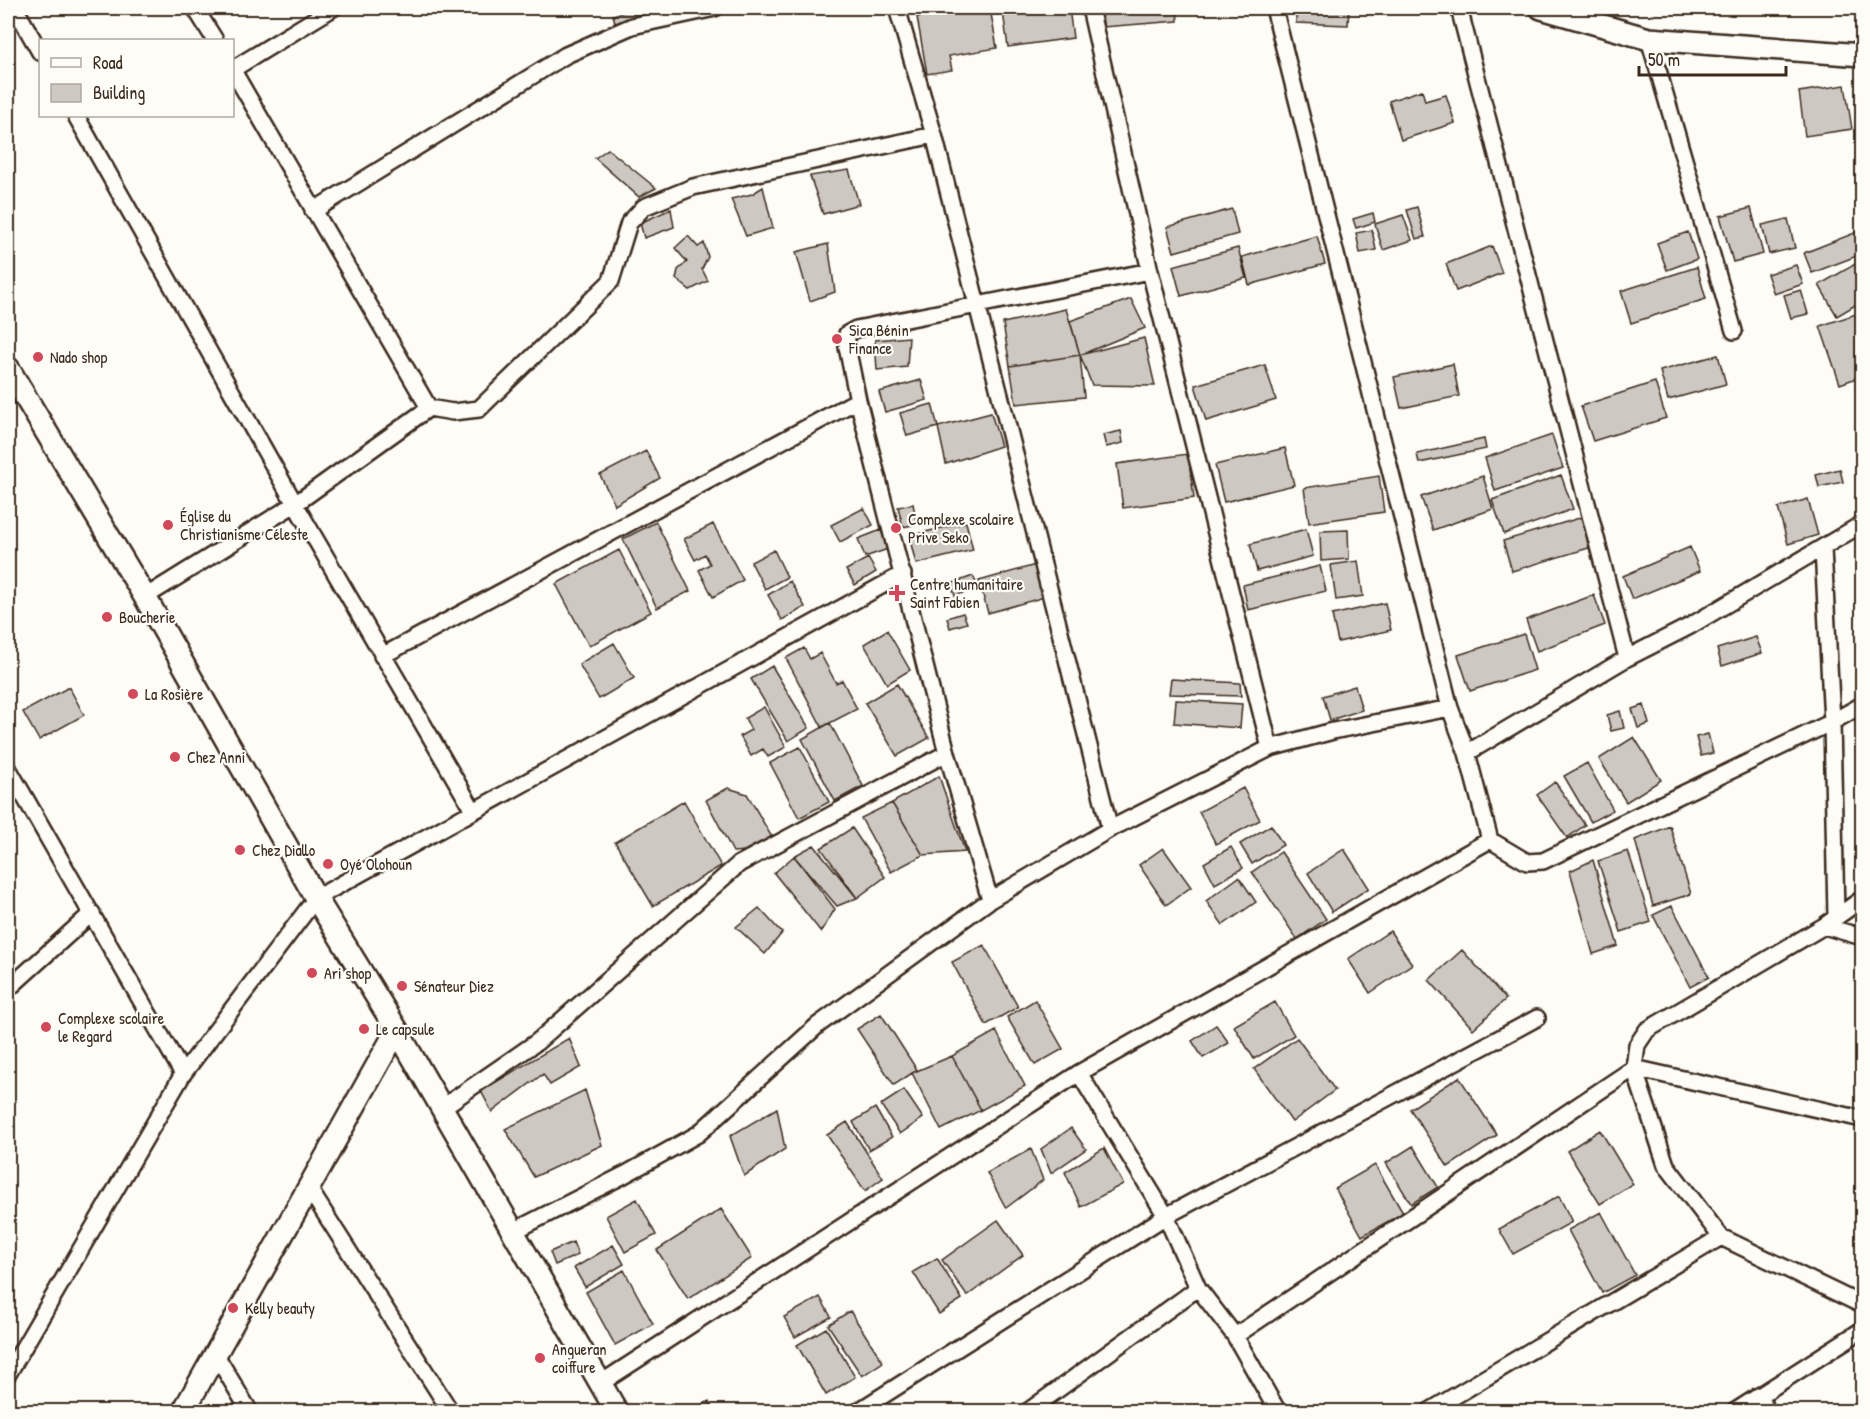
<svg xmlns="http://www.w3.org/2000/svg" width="1870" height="1419" font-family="'Patrick Hand',sans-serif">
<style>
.building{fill:#cdc8c2;stroke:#3b2a1e;stroke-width:1.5}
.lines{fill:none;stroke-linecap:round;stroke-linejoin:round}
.street-casing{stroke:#3b2a1e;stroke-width:20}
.secondary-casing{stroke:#3b2a1e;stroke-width:26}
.street{stroke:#fdfcf7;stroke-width:15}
.secondary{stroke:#fdfcf7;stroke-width:21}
.poi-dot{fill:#d1495b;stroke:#fdfcf7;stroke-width:2}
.labels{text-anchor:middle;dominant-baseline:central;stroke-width:4.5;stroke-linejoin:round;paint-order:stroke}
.poi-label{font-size:16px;fill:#3b2a1e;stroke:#fdfcf7;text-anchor:start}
</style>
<rect width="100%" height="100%" fill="#fdfcf7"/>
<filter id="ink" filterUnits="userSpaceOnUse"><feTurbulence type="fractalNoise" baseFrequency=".0167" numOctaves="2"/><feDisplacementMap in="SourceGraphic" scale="12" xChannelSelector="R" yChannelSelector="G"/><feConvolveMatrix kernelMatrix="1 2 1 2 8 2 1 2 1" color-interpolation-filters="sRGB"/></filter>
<g filter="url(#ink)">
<!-- building -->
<path class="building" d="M636 8H658L660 12 616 26 613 15Z
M973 8H990L997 48 949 56 952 70 927 74 917 17Z
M1036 8H1069L1073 38 1008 47 1003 12Z
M1102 8 1177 9 1178 21 1103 27Z
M1296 8H1349L1348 25 1296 23Z
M1845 85 1852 129 1805 136 1799 92Z
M1422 90 1425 101 1446 95 1455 123 1401 140 1389 101Z
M608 149 656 188 639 197 595 158Z
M849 170 859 204 823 214 810 176Z
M763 187 773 228 746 236 731 199 752 194Z
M1417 207 1425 237 1416 239 1407 210Z
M1751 208 1763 254 1733 262 1720 216Z
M671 209 674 227 644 238 640 223Z
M1232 209 1238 234 1174 252 1167 227Z
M1373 213 1375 222 1356 228 1353 219Z
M1403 215 1412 240 1383 250 1375 224Z
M1788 219 1795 248 1769 254 1762 225Z
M1372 230 1376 250 1360 253 1356 233Z
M1862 230V254L1812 273 1804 253Z
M1688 232 1697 259 1667 270 1657 243Z
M688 236 698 247 704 243 708 257 702 269 708 281 690 290 676 279 678 270 687 262 675 248Z
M1317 236 1325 264 1249 285 1242 257Z
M828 244 835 292 810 301 796 252Z
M1492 246 1502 273 1456 291 1446 264Z
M1238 248 1246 278 1181 296 1173 266Z
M1857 263 1862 273V301L1837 316 1819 285Z
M1796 265 1803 284 1774 294 1767 274Z
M1697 267 1706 299 1631 323 1621 291Z
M1801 290 1808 314 1791 318 1784 295Z
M1131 299 1145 328 1080 355 1070 321Z
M1066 309 1080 355 1010 366 1003 323Z
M1862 312V376L1840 384 1820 326Z
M909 337 907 367 877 370 875 340Z
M1144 338 1155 386 1092 385 1080 355Z
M1080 355 1084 397 1016 404 1010 366Z
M1718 355 1726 384 1668 400 1660 371Z
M1453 364 1459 396 1401 408 1394 377Z
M1265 365 1276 400 1206 421 1195 385Z
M921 380 927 400 885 412 879 392Z
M1655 382 1666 418 1593 441 1581 406Z
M932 404 938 427 907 436 900 413Z
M991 413 1001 446 946 464 938 427Z
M1121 431 1123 443 1106 447 1103 435Z
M1552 435 1563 468 1495 491 1485 458Z
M1484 439 1486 449 1419 463 1417 454Z
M1285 448 1294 485 1224 502 1215 465Z
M646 451 660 478 615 505 600 475Z
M1188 454 1194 498 1123 508 1117 464Z
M1840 469 1843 482 1819 487 1816 475Z
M1561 475 1573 509 1504 534 1492 500Z
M1379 476 1384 512 1309 523 1304 488Z
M1483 476 1493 509 1433 530 1421 497Z
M1808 499 1818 535 1788 544 1778 508Z
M913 504 917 524 903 527 898 507Z
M864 508 873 525 840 542 831 525Z
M1583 517 1592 547 1512 571 1503 541Z
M656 522 690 591 657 608 623 539Z
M966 522 973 550 916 564 909 536Z
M713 524 743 580 713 597 699 570 710 564 705 554 695 560 684 539Z
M1306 529 1313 556 1257 571 1250 544Z
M881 530 888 549 865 557 858 539Z
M1348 530 1349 559 1321 561 1320 531Z
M1690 547 1700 571 1632 599 1623 576Z
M619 550 651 612 589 646 556 584Z
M774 550 787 577 765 589 751 562Z
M868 558 876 572 855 585 846 570Z
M1358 561 1363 596 1336 600 1331 565Z
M1039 564 1048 596 988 613 979 581Z
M1320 566 1326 591 1248 610 1243 585Z
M973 576 978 587 955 596 951 584Z
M790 581 805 607 782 620 768 595Z
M1594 595 1605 625 1537 651 1526 620Z
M1385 603 1391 630 1338 642 1332 615Z
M963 613 967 623 950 628 947 618Z
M887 630 910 670 887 684 864 644Z
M1524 634 1535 670 1470 691 1458 655Z
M1756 637 1762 653 1722 666 1717 649Z
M614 643 634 678 599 699 579 664Z
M804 648 810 659 820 653 836 683 842 680 857 709 822 727 786 658Z
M772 666 809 728 788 741 751 679Z
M1171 679 1240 683 1241 696 1169 694Z
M897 684 929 738 897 756 865 703Z
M1355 686 1362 710 1330 720 1323 696Z
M69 687 84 715 39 740 23 712Z
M1176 700 1242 704 1240 728 1174 723Z
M1644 705 1649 724 1638 728 1632 709Z
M764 707 786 747 768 757 763 749 751 756 740 736 751 730 745 718Z
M1620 711 1624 728 1611 731 1607 715Z
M830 723 863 786 835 801 802 739Z
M1708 734 1713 753 1701 756 1696 737Z
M1634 737 1661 780 1626 802 1599 759Z
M800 747 829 802 799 818 770 763Z
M1587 763 1613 810 1591 822 1564 776Z
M939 776 965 852 923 855 892 803Z
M1555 782 1585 825 1567 838 1537 795Z
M728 788 747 794 774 841 758 850 733 852 706 800Z
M1243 788 1260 820 1216 844 1199 812Z
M684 801 721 866 653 906 615 842Z
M892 803 923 855 891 872 861 818Z
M1271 825 1283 845 1252 864 1240 844Z
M1670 826 1691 894 1653 906 1635 840Z
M852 828 885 877 857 898 821 848Z
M814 845 857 898 837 906 794 856Z
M1231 847 1243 868 1215 884 1204 863Z
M1163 848 1191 887 1166 905 1139 865Z
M1344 849 1369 888 1332 912 1308 873Z
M1628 851 1651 922 1621 932 1598 861Z
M1281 852 1326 919 1297 939 1252 872Z
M794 856 835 909 821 932 774 873Z
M1593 860 1618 946 1593 954 1570 871Z
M1239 877 1256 902 1223 925 1206 901Z
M1672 906 1709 977 1690 987 1653 915Z
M759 908 782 933 765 954 736 927Z
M1390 931 1412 964 1370 993 1348 959Z
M984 945 1018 1007 986 1025 952 962Z
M1462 950 1506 999 1473 1029 1429 980Z
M1035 1000 1063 1049 1035 1065 1007 1017Z
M1275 1002 1294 1035 1254 1059 1234 1026Z
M881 1014 917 1070 894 1085 857 1029Z
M1216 1025 1229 1043 1203 1058 1192 1041Z
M996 1031 1025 1086 981 1110 952 1056Z
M569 1038 581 1067 550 1085 543 1074 492 1112 481 1091Z
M1297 1038 1335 1090 1292 1122 1254 1069Z
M952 1056 981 1110 941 1130 912 1073Z
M1459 1077 1497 1135 1448 1167 1410 1109Z
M585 1090 602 1145 534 1177 505 1129Z
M904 1090 923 1118 900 1134 881 1105Z
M777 1108 785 1149 744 1176 730 1136Z
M875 1108 892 1137 869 1150 853 1122Z
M847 1122 883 1178 865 1191 827 1135Z
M1071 1128 1086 1149 1051 1173 1041 1149Z
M1600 1130 1633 1184 1600 1204 1567 1151Z
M1413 1146 1438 1187 1411 1204 1386 1163Z
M1104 1148 1123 1184 1081 1207 1065 1172Z
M1031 1149 1043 1180 1006 1208 987 1173Z
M1375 1165 1403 1213 1362 1236 1335 1188Z
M1559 1196 1572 1222 1513 1254 1499 1229Z
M637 1199 656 1235 625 1252 606 1216Z
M721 1209 752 1258 688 1299 657 1250Z
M1601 1212 1635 1275 1602 1293 1568 1230Z
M998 1220 1023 1255 967 1296 942 1260Z
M573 1242 578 1255 555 1265 550 1252Z
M613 1245 624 1264 585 1287 574 1268Z
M937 1258 962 1299 939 1314 913 1272Z
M624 1270 653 1324 615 1345 586 1292Z
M820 1297 831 1317 795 1337 784 1317Z
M850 1311 883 1362 862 1376 828 1325Z
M826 1328 855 1377 826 1395 797 1345Z
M709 1401 714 1412H689Z"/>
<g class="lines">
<defs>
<path id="street" d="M15 8 40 52
M195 8 215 40
M897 8 934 135 1110 829
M1090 8 1150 271 1270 748
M1274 8 1450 708 1467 753 1490 840 1527 862 1543 861 1832 722 1862 705
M1459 8 1627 658
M1649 39 1734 331
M232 69 429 408
M233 69 333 8
M76 116 295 504 473 810
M313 211 566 55 632 26 715 8
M1823 549 1832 722 1836 916
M145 597 295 504 429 408 453 412 479 409 611 281 629 223 644 207 693 187 934 135
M382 656 858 400
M1467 753 1627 658 1690 626 1862 524
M8 768 183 1074
M990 900 947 753 858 400 847 347V334L856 329 1150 271
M1824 926 1862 937
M8 989 92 913
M1634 1068 1666 1165 1721 1237 1862 1305
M1634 1068 1862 1119
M1079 1073 1166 1216 1198 1288 1235 1336 1278 1412
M443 1107 537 1042 739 864 947 753
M308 1187 451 1412
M514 1231 624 1175 698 1134 818 1025 990 900 1110 829 1270 748 1333 731 1450 708
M1235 1336 1634 1068 1637 1045 1647 1030 1824 926 1862 899
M216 1355 250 1412
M8 1374 183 1074 316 898 903 574
M601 1383 1079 1073 1490 840
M1758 1396 1768 1412
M857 1412 1166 1216 1537 1018
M1027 1412 1198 1288
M1428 1412 1721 1237
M1734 1412 1862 1330"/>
<path id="secondary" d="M1541 8 1649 39 1862 55
M8 368 145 597 316 898 397 1030 617 1412
M183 1412 397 1030"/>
</defs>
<!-- street casing -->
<use href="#street" class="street-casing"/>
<!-- secondary casing -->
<use href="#secondary" class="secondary-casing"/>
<!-- street -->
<use href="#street" class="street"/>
<!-- secondary -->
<use href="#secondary" class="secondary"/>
</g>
</g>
<!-- markers -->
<g class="poi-dot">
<circle cx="837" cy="339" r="6"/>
<circle cx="38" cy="357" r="6"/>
<circle cx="168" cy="525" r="6"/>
<circle cx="896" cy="528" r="6"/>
<path d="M894 584h6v6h6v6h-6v6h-6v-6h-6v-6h6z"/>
<circle cx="107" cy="617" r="6"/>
<circle cx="133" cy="694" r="6"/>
<circle cx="175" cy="757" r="6"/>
<circle cx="240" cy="850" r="6"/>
<circle cx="328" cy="864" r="6"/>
<circle cx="312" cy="973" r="6"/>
<circle cx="402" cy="986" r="6"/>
<circle cx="46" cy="1027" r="6"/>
<circle cx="364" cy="1029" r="6"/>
<circle cx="233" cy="1308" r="6"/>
<circle cx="540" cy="1358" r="6"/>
</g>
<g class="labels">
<!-- poi labels -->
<g class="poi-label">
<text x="849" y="330">Sica Bénin<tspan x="849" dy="18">Finance</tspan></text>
<text x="50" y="357">Nado shop</text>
<text x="180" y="516">Église du<tspan x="180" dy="18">Christianisme Céleste</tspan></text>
<text x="908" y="519">Complexe scolaire<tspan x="908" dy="18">Prive Seko</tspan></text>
<text x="910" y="584">Centre humanitaire<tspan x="910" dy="18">Saint Fabien</tspan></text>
<text x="119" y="617">Boucherie</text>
<text x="145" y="694">La Rosière</text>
<text x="187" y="757">Chez Anni</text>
<text x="252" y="850">Chez Diallo</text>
<text x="340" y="864">Oyé Olohoun</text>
<text x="324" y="973">Ari shop</text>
<text x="414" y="986">Sénateur Diez</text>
<text x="58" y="1018">Complexe scolaire<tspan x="58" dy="18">le Regard</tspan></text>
<text x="376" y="1029">Le capsule</text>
<text x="245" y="1308">Kelly beauty</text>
<text x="552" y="1349">Angueran<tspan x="552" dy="18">coiffure</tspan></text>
</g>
</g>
<!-- margin -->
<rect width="1870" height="1419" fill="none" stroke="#fdfcf7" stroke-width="30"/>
<rect x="15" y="15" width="1840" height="1389" fill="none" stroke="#3b2a1e" stroke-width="2" filter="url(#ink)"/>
<!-- legend -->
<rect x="39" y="39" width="195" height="78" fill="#fdfcf7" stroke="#afa8a0" stroke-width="1.5"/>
<rect x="51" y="58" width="30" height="9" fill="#fdfcf7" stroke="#afa8a0" stroke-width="1.5"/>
<text x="93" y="69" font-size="18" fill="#3b2a1e">Road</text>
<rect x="51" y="84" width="30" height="18" fill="#cdc8c2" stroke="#afa8a0" stroke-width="1.5"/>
<text x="93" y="99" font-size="18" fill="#3b2a1e">Building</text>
<!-- scale -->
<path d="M1639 66v9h147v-9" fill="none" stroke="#3b2a1e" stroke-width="3"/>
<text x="1648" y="66" font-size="18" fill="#3b2a1e" stroke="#fdfcf7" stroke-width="4.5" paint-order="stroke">50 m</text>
</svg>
